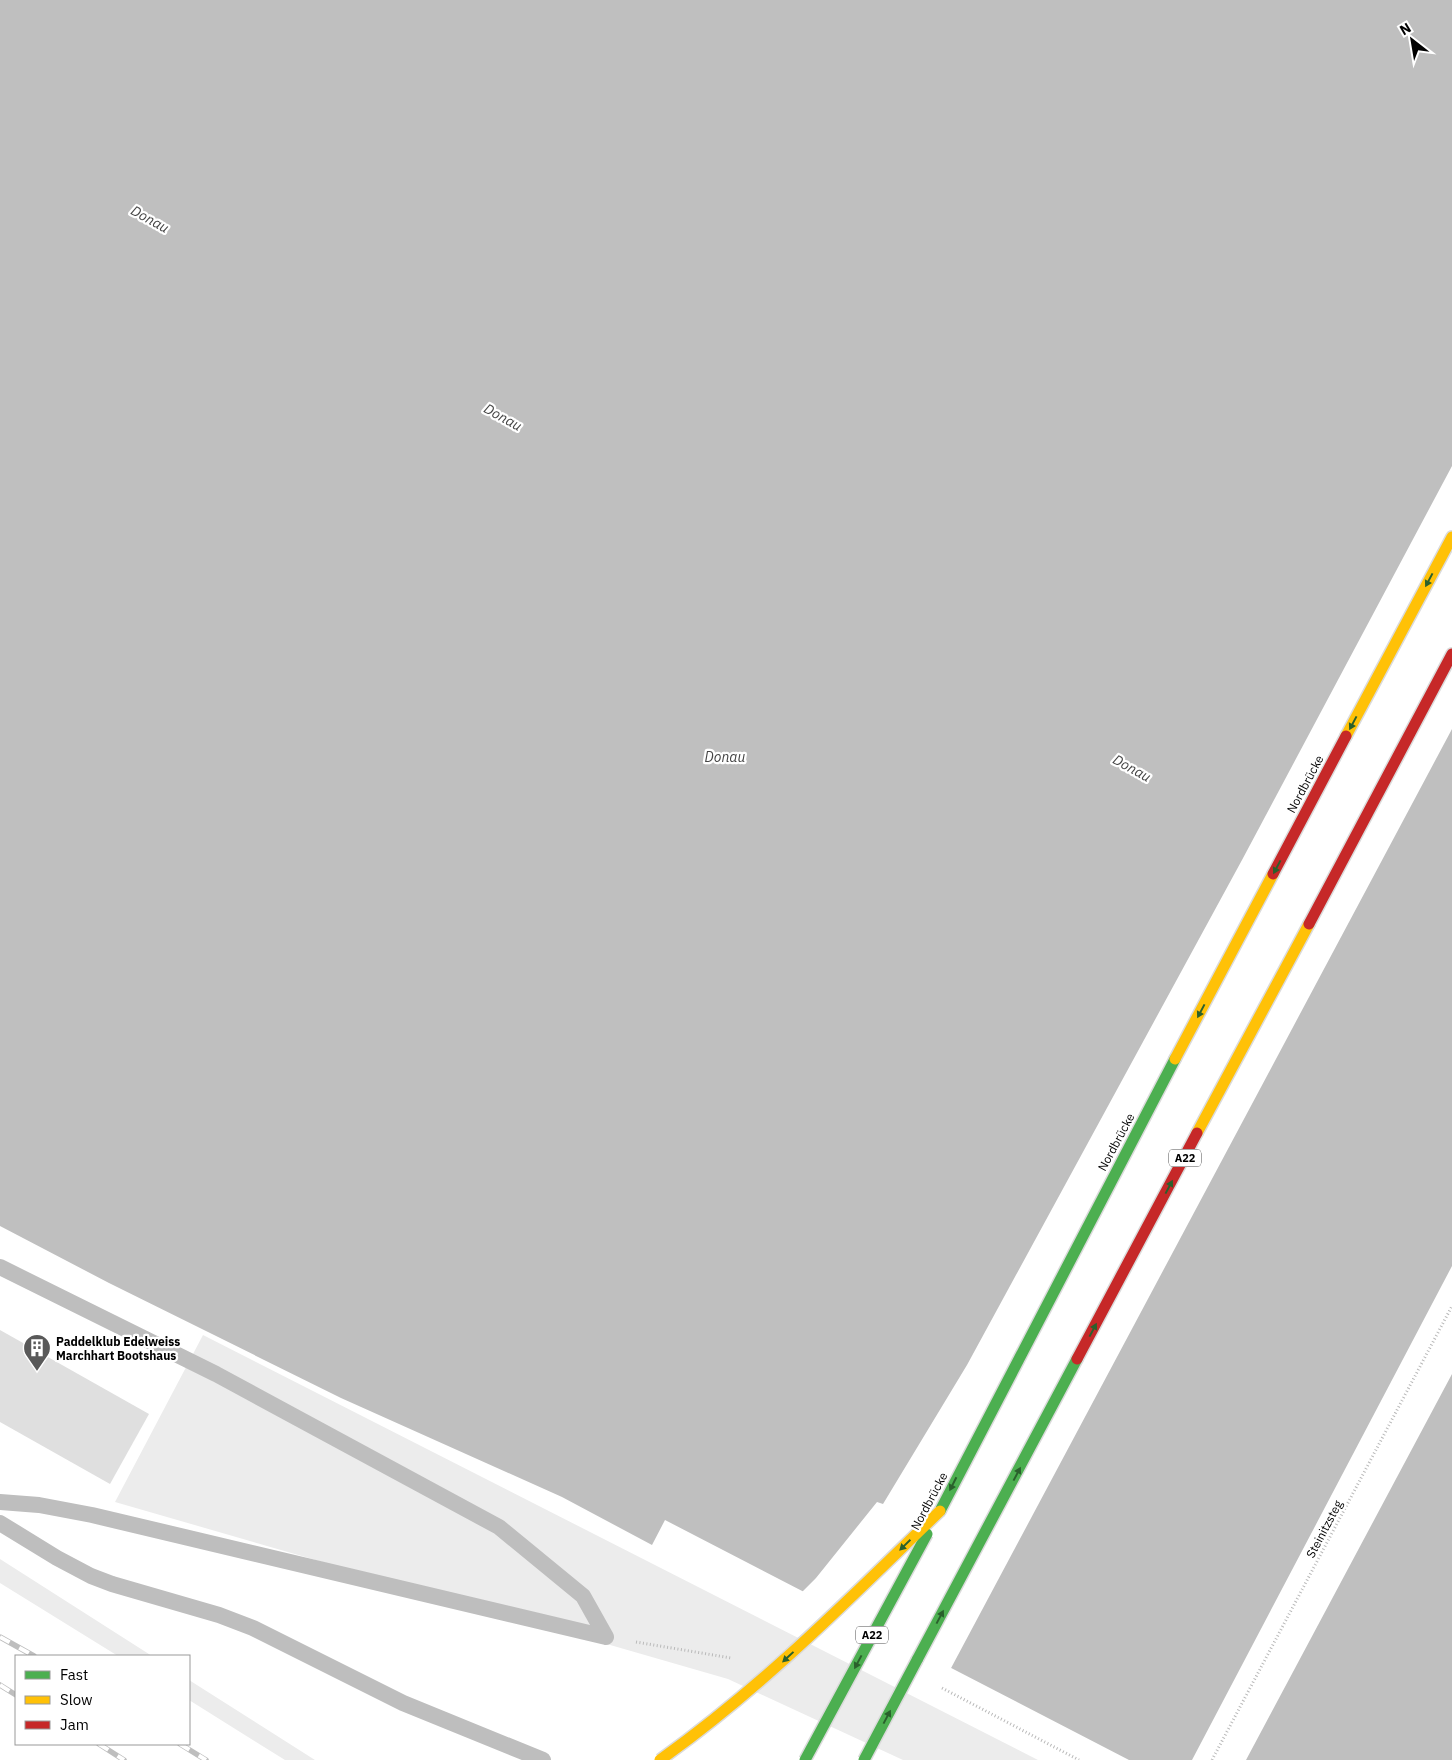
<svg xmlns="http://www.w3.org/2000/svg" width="1452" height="1760" font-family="'IBM Plex Sans',sans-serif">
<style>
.green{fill:#ececec}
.water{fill:#bfbfbf}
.pier{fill:#fff}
.building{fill:#dfdfdf}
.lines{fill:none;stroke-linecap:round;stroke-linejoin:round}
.fast-casing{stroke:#dbdbdb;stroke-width:14}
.slow-casing{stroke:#dbdbdb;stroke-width:14}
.jam-casing{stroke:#dbdbdb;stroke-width:14}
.path{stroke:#b9b9b9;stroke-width:3;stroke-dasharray:1 2.5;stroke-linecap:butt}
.lane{stroke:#bebebe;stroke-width:16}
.fast{stroke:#4caf50;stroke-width:11}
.slow{stroke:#ffc107;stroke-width:11}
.jam{stroke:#c62828;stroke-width:11}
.rail-casing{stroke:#bebebe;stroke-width:5.5}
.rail{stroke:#fff;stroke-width:4;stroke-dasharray:11;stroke-linecap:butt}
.fast-bridge-casing{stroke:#dbdbdb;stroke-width:14;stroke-linecap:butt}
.slow-bridge-casing{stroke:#dbdbdb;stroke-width:14;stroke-linecap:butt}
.fast-bridge{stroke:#4caf50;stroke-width:11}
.slow-bridge{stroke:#ffc107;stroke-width:11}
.oneway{fill:#2a602c}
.labels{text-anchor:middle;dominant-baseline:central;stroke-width:4.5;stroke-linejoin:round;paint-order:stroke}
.shield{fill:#fff;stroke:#4c4c4c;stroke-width:1}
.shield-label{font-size:11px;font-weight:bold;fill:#000}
.street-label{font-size:12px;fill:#000;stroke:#fff}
.poi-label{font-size:12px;font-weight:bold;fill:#000;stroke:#fff;text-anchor:start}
.water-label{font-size:14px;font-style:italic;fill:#444;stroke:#fff}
</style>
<rect width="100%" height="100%" fill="#fff"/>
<!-- green -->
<path class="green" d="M203 1335 1038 1760H903L728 1679 115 1502Z
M0 1559 152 1656H118L0 1583Z
M189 1680 315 1760H285L189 1700Z"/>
<!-- water -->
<path class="water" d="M0 0H1452V1760H1129L665 1520 652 1545 562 1497 341 1398 109 1283 0 1226Z"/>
<!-- pier -->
<path class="pier" d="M1452 466V729L950 1670 801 1593 816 1578 877 1502 883 1504 967 1365 1242 860Z
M1452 1266V1374L1246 1760H1192Z"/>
<!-- building -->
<path class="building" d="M0 1330 149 1414 110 1484 0 1422Z"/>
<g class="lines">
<defs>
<path id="fast" d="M940 1511 1175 1059
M917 1660 1077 1359"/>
<path id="slow" d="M1346 736 1452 537
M1175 1059 1273 874
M1197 1133 1309 924"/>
<path id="jam" d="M1273 874 1346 736
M1309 924 1452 654
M1077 1359 1197 1133"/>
</defs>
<!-- fast casing -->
<use href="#fast" class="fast-casing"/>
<!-- slow casing -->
<use href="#slow" class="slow-casing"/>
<!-- jam casing -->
<use href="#jam" class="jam-casing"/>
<!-- path -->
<path class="path" d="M636 1642 731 1658
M942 1688 1079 1760
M1212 1760 1452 1306"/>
<!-- lane -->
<path class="lane" d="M0 1267 216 1374 499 1527 583 1596 606 1637
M0 1502 39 1505 92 1515 606 1637
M0 1523 57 1558 91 1576 112 1584 219 1615 253 1628 403 1703 543 1760"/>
<!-- fast -->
<use href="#fast" class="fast"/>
<!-- slow -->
<use href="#slow" class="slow"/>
<!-- jam -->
<use href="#jam" class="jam"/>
<defs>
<path id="rail" d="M0 1637 34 1656
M0 1685 16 1695
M99 1744 124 1760
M180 1744 206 1760"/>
</defs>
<!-- rail casing -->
<use href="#rail" class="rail-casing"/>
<!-- rail -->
<use href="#rail" class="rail"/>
<defs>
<path id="fast-bridge" d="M805 1760 927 1534
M864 1760 917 1660"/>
<path id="slow-bridge" d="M660 1760C764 1686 849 1599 940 1511"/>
</defs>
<!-- fast-bridge casing -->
<use href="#fast-bridge" class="fast-bridge-casing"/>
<!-- slow-bridge casing -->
<use href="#slow-bridge" class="slow-bridge-casing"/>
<!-- fast-bridge -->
<use href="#fast-bridge" class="fast-bridge"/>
<!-- slow-bridge -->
<use href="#slow-bridge" class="slow-bridge"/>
</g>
<!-- one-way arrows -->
<defs><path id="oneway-solid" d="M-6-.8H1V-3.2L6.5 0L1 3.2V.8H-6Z" transform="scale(1.25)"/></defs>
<g class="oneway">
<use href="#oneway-solid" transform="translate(1429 580) rotate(118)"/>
<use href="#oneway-solid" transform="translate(1353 723) rotate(118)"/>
<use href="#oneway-solid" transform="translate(1277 867) rotate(118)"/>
<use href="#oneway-solid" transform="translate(1201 1011) rotate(118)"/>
<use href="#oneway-solid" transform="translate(1169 1187) rotate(-62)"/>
<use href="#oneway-solid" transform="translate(1093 1330) rotate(-62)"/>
<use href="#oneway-solid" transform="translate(1017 1474) rotate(-62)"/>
<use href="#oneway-solid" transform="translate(953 1484) rotate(117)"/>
<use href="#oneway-solid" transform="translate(905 1545) rotate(136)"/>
<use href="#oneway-solid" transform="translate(940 1617) rotate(-62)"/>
<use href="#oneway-solid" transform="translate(788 1657) rotate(137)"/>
<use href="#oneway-solid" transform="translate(858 1662) rotate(118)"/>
<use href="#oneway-solid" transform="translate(887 1717) rotate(-62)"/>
</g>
<!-- icons -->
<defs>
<symbol id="building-pin" viewBox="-11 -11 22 30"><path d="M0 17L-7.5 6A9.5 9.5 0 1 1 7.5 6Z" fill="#595959" stroke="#fff"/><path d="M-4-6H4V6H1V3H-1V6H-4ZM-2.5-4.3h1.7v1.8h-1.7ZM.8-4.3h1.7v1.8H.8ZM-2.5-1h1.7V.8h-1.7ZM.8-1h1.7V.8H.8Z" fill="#fff"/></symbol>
</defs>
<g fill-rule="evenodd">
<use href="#building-pin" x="21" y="1332" width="32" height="43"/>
</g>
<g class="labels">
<!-- shield labels -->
<g class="shield">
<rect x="1169" y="1149.5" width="32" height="17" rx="4"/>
<rect x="856" y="1626.5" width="32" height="17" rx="4"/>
</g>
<g class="shield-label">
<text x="1185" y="1158">A22</text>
<text x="872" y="1635">A22</text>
</g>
<!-- street labels -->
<g class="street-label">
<text transform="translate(1305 784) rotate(-62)">Nordbrücke</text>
<text transform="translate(1116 1142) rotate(-62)">Nordbrücke</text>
<text transform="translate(929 1501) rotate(-62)">Nordbrücke</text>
<text transform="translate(1324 1529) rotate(-62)">Steinitzsteg</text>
</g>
<!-- poi labels -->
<g class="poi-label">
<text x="56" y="1341">Paddelklub Edelweiss<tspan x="56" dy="14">Marchhart Bootshaus</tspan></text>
</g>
<!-- water labels -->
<g class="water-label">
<text transform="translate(150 219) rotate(29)">Donau</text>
<text transform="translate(503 417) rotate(29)">Donau</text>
<text x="725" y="757">Donau</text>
<text transform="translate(1132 768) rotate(29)">Donau</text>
</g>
</g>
<!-- legend -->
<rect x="15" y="1655" width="175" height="90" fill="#ffffff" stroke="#999999"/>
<rect x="25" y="1671" width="25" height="8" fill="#4caf50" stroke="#999999"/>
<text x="60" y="1680" font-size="15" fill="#000000">Fast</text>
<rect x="25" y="1696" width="25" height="8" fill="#ffc107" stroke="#999999"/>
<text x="60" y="1705" font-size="15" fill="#000000">Slow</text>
<rect x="25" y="1721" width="25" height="8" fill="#c62828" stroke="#999999"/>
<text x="60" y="1730" font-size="15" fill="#000000">Jam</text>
<!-- north arrow -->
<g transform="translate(1412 40) rotate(329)" stroke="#ffffff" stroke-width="4" paint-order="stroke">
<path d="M0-4L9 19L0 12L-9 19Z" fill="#000000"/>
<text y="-8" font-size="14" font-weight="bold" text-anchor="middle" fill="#000000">N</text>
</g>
</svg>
